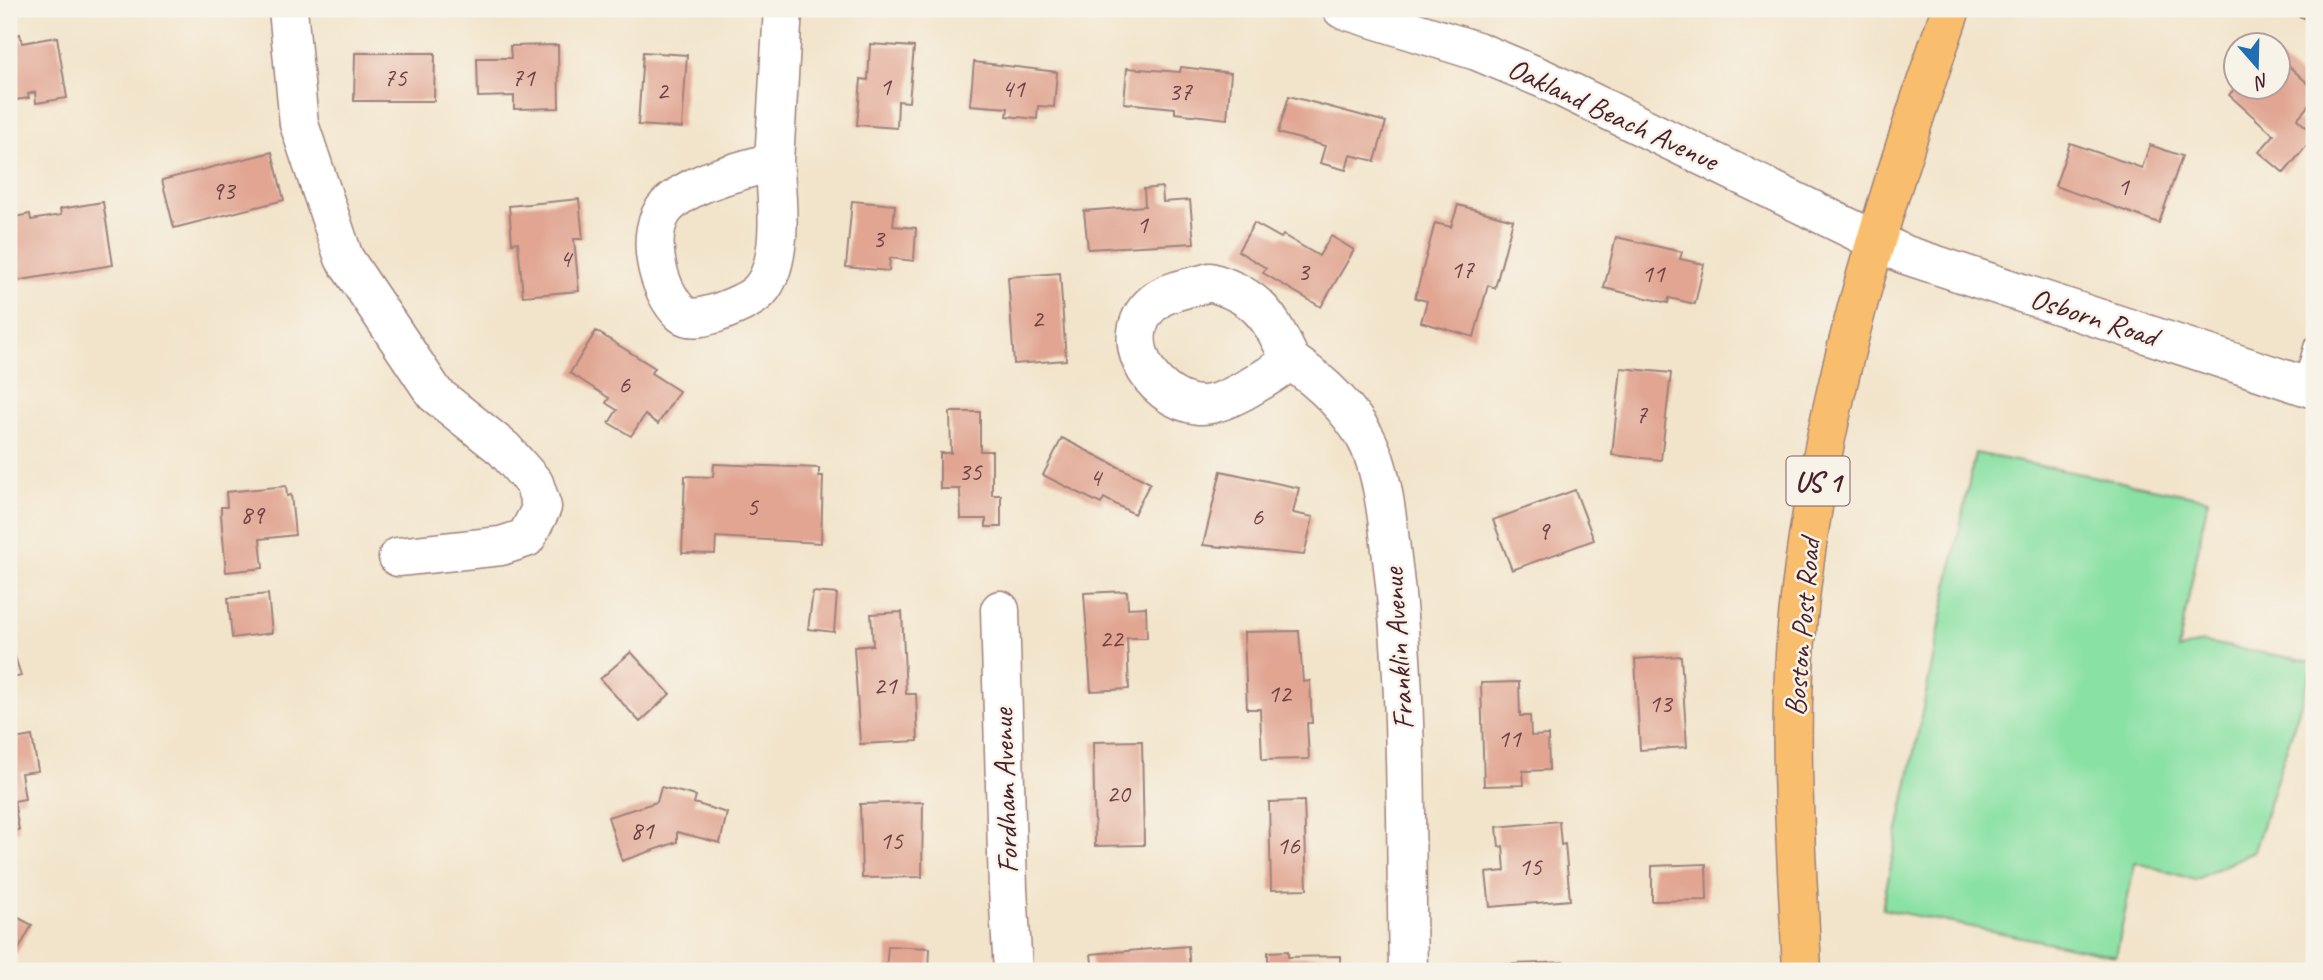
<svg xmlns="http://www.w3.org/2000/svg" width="2323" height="980" font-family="Caveat,sans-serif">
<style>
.green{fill:#8ae1a4;stroke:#6a8068;stroke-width:2}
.building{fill:#e1a592}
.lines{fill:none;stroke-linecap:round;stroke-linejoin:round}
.service-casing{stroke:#9e827b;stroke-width:22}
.minor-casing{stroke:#9e827b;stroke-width:41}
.tertiary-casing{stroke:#9e827b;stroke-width:41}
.primary-casing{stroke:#9e827b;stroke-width:41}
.service{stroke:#fff;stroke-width:19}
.minor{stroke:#fff;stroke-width:38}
.tertiary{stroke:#fff;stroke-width:38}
.primary{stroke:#f9be6d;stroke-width:38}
.labels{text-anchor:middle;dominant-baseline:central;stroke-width:5;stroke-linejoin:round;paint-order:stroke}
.number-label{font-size:26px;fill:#704045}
.shield{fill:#f7f3e8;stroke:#7e5f64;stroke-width:2}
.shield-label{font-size:28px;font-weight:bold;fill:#4a1f2b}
.street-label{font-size:30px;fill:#4a1f2b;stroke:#f7f3e8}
</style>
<rect width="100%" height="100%" fill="#f7f3e8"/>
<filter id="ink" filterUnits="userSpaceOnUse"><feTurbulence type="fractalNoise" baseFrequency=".0143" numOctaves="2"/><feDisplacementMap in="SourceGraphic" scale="14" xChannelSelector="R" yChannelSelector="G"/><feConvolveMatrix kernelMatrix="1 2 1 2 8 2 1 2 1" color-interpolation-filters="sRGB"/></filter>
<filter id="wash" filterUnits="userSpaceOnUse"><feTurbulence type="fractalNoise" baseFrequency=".00686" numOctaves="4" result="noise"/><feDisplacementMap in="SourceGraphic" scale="28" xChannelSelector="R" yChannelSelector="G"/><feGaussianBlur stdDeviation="1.57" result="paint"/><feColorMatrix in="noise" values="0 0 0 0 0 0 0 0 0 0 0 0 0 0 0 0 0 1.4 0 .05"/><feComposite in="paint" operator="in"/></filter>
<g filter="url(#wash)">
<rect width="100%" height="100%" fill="#f2e4cb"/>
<!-- green -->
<path class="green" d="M1975 453 2208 499 2178 650 2203 642 2314 662 2254 851 2195 880 2135 862 2116 956 1882 909Z"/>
<g id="blocks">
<!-- building -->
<path class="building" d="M2277 9H2314V21Z
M20 34 22 43 57 37 67 98 36 103 35 92 28 94 29 98 9 101V36Z
M870 44 914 47 909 102 898 101 897 128 857 125 861 79 868 80Z
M558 45 559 108 514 109V96L478 97 477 58H511L510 46Z
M643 52 687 55 682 128 638 125Z
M355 53H435L434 101H354Z
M2281 59 2314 89V99L2297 119 2314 134V137L2284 173 2259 152 2274 135 2229 95 2235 88H2278V63Z
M974 62 1057 72 1054 107 1038 106 1037 119 1007 116 1008 108 970 105Z
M1181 67 1231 73 1227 119 1175 113V108L1124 103 1127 68 1180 72Z
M1289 96 1386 122 1375 161 1350 155 1346 170 1320 163 1325 146 1278 133Z
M2070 143 2142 168 2150 145 2182 156 2159 223 2055 186Z
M272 152 284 200 174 228 162 180Z
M1162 187 1163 202 1190 200 1194 243 1088 249 1084 211 1145 206 1144 189Z
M579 199 583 239H574L579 291 523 296 518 242 512 243 509 206Z
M852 201 895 205 893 226 916 228 914 261 890 258 889 271 846 267Z
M103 202 113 265 9 282V218L30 214 31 220 61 215 60 209Z
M1458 205 1513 220 1495 288 1488 285 1474 337 1421 322 1427 301 1415 298 1435 223 1451 227Z
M1254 223 1281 238 1283 235 1319 256 1331 236 1354 250 1321 307 1263 273 1266 268 1238 251Z
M1616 237 1682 252 1680 259 1704 264 1695 304 1669 298 1668 303 1604 288Z
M1060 273 1066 360 1014 364 1008 277Z
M596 331 655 368 651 373 679 391 658 424 645 415 631 436 609 423 617 410 606 403 609 398 570 373Z
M1621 368 1671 373 1661 460 1612 455Z
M950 412H980V451H992V495H1001V527H986V519H961L960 489H940V453H951Z
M1062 438 1150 483 1134 514 1104 498 1101 504 1043 475Z
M714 464 819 468V476H823L821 543 716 537 715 554 682 553 685 476 713 477Z
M1221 471 1299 488 1293 513 1313 517 1304 555 1203 545Z
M286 486 287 496 291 495 295 535 260 539 263 568 226 572 221 515V507H227L226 492Z
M1575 490 1594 540 1512 570 1493 520Z
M1127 591 1128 608 1146 607 1147 638H1127L1129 689 1091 691 1084 593Z
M813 592 837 594 834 632 808 629Z
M268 594 272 633 232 638 228 598Z
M902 612 906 694H916L918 741 860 744 854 647 873 645 871 614Z
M1299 631 1303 682 1310 681 1312 723H1307L1309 759 1262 760 1260 709H1247L1244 632Z
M12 647 21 676 9 679V648Z
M631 652 670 694 640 722 600 679Z
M1681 656 1687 747 1640 750 1635 659Z
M1519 682 1520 716H1530L1531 736 1548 735 1549 770 1523 771 1524 785 1484 786 1481 683Z
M32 736 38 771 21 773 25 799 14 801 19 830 9 832V740Z
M1142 741 1144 845 1095 846 1093 742Z
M661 787 696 796 694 803 727 813 720 843 677 832V842L622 861 608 817 657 802Z
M1304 801 1307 889 1271 890 1269 802Z
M923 802 922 877 862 878 860 804Z
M1559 821 1561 845 1565 844 1570 900 1490 907 1486 873 1505 871 1503 846 1499 847 1497 827Z
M1706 864 1707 900 1652 901V866Z
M9 913 32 925 10 965 21 971H9Z
M888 946 930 948 929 971H886Z
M1188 946 1190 971H1093L1091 954Z
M1288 951V957L1340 956V971H1268V952Z
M1565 962V971H1489L1488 965Z"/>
</g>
</g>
<g filter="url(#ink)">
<use href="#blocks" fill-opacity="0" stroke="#9e827b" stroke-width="2"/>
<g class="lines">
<defs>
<path id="service" d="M2303 385 2314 346"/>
<path id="minor" d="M288 9 299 124 344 258 435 394 504 449 534 483 542 507 526 538 501 546 398 557
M774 161C777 195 786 269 756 294 746 302 728 309 717 313 707 316 691 321 682 314 657 292 643 231 667 206 693 180 740 172 774 161Z
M774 161 783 9
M1210 282C1259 296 1270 317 1291 361 1270 375 1225 407 1199 405 1149 400 1111 332 1158 299 1171 290 1195 287 1210 282Z
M1291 361C1320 381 1347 406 1365 437 1382 467 1387 516 1391 550 1409 690 1405 831 1408 971
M1000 610 1008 889 1013 971"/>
<path id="tertiary" d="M1342 9 1477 51 1544 79 1903 254 2314 389"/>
<path id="primary" d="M1802 971C1797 854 1786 735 1798 617 1819 408 1883 206 1951 9"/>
</defs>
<!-- service casing -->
<use href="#service" class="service-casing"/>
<!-- minor casing -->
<use href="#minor" class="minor-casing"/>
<!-- tertiary casing -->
<use href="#tertiary" class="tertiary-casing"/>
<!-- primary casing -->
<use href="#primary" class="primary-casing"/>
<!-- service -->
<use href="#service" class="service"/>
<!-- minor -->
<use href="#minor" class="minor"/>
<!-- tertiary -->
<use href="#tertiary" class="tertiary"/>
<!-- primary -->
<use href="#primary" class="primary"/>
</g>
</g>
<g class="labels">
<!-- number labels -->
<g class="number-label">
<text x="395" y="77">75</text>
<text x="523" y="77">71</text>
<text x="885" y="86">1</text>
<text x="1013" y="88">41</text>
<text x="662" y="90">2</text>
<text x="1180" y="91">37</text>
<text x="2123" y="186">1</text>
<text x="223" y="190">93</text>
<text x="1142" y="224">1</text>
<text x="878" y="238">3</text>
<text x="565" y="258">4</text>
<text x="1462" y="269">17</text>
<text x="1303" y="271">3</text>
<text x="1653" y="273">11</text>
<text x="1037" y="318">2</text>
<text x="624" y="384">6</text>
<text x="1641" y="414">7</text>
<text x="970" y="471">35</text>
<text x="1095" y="477">4</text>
<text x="752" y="506">5</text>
<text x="252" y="514">89</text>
<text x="1257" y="516">6</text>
<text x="1543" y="530">9</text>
<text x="1111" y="638">22</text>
<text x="885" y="685">21</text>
<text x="1279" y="693">12</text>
<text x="1660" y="703">13</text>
<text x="1509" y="738">11</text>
<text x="1118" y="793">20</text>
<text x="642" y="830">81</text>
<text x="891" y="840">15</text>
<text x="1288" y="845">16</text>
<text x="1530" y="866">15</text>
</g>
<!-- shield labels -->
<rect class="shield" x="1786.5" y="456.5" width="63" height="49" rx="5"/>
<g class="shield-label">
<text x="1818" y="481">US 1</text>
</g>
<!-- street labels -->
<g class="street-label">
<text transform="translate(1613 114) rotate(25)">Oakland Beach Avenue</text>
<text transform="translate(2094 317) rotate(18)">Osborn Road</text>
<text transform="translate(1802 627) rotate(-85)">Boston Post Road</text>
<text transform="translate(1398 649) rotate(-94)">Franklin Avenue</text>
<text transform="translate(1005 791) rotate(-92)">Fordham Avenue</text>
</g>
</g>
<!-- margin -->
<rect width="2323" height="980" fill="none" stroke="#f7f3e8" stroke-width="35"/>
<!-- north arrow -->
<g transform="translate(2257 66) rotate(160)"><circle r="33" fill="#f7f3e8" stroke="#b29e9c" stroke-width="2"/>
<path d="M0-5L12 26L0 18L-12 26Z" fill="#1f6fb2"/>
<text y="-10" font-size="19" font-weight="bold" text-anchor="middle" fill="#4a1f2b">N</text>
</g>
</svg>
